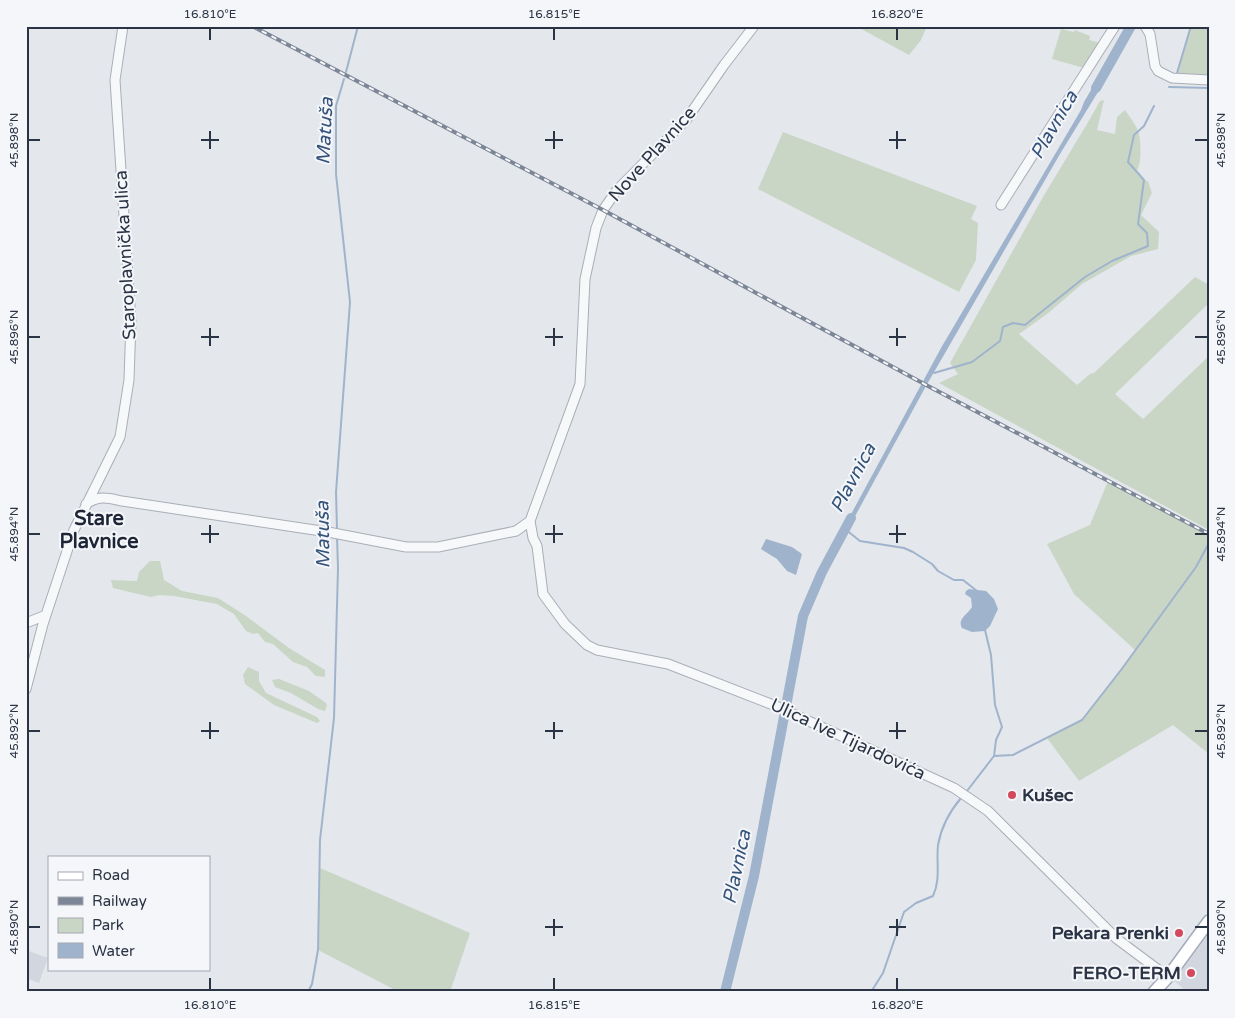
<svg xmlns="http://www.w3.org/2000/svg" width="1235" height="1018" font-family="'Varela Round',sans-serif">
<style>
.built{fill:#d2d6de}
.green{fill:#c9d6c5}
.water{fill:#9fb4cc}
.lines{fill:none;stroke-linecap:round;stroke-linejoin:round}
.stream{stroke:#9fb4cc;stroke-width:2}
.river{stroke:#9fb4cc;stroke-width:10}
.minor-casing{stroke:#a9aeb7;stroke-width:11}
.major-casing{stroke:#a3abb8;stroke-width:14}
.minor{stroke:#f7f8fa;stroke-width:9}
.major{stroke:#fff;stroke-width:11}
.rail-casing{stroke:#7d8696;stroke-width:4}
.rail{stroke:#f4f6f9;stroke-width:2;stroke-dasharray:5.5;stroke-linecap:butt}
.ticks{fill:none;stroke:#2b3445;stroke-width:2}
.poi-dot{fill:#d1495b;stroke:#f4f6f9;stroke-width:2}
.labels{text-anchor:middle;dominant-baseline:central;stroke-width:4;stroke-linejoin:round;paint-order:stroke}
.street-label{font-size:18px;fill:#2b3445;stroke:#f4f6f9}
.poi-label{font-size:18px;font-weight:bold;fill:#2b3445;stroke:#f4f6f9;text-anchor:end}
.water-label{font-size:19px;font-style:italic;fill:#34527a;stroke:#f4f6f9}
.quarter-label{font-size:20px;font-weight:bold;fill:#1d2536;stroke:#f4f6f9}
.neatline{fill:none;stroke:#2b3445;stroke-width:2}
.ticks-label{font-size:12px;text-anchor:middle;fill:#2b3445}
</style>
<rect width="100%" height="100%" fill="#e4e7ec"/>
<!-- built -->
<path class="built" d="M1209 934V992H1180L1183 988 1174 981Z
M26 950 48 958 39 983 26 978Z"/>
<!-- green -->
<path class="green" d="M856 26H927L921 40 909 55Z
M1191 26H1209V80L1175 79Z
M1061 29 1074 32 1075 30 1090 36 1089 40 1105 44 1088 69 1052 59Z
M1104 100 1097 130 1115 134 1117 117 1125 110C1129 116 1135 123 1138 131 1141 139 1142 163 1137 170L1144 180 1148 181 1152 193 1141 215 1159 232 1158 249 1131 256 1082 284 1047 314 1019 334 1077 385 1090 374 1094 373 1195 277 1209 285V303L1115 394 1143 419 1209 356V530L939 383 958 374 950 363 1043 197 1087 124 1100 101Z
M783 132 977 206 971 219 978 223 976 260 959 292 758 189Z
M1108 481 1209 534V754L1173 725 1079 781 1047 738 1082 720 1135 650 1074 594 1047 544 1090 525Z
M150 561H160L164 580 182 591 218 598 246 616 289 648 325 670V677L316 676 307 667 293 662 273 644 265 642 258 633 253 634 246 631 234 614 217 604 174 596 159 595 151 597 113 588 111 580 137 581 139 572Z
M248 667 259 672V681L266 693 317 717 320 721 317 723 274 705 245 684 243 675Z
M279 679 309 691 326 703 327 705 325 711 318 709 291 693 275 687 272 680Z
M320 868 470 933 450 992H399L318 950Z"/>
<!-- water -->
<path class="water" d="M1098 78H1102L1098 92 1060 154 926 386 847 531 843 529 941 348 1081 110 1084 102Z
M766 539 792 547 802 554 796 575 787 571 777 559 761 549Z
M969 589 986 591 994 599 998 609 990 626 985 631 972 632 962 628C957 619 967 615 972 607L971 598 965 594 966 591Z"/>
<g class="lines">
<!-- stream -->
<path class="stream" d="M346 72 358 26
M1177 73 1191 26
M1169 87 1209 88
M934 373 972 362 1000 341 1003 327 1013 323 1025 325 1085 277 1112 261 1148 246 1147 233 1138 224 1144 180 1128 162 1134 135 1144 126 1154 106
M337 529 336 492 350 302 336 174V106L344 79
M845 529 860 541 904 548 913 552 932 564 938 571 954 580H963L977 591
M994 756 1013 755 1082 720 1121 670 1196 567 1209 543
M967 791 994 756 996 740 1002 727 995 705 991 655 985 630
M308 992 312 984 318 950 320 840 334 718 338 568 337 537
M871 992 883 973 904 912 916 903 933 896C941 879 936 862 938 845 941 828 950 811 961 798"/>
<!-- river -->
<path class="river" d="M1096 88 1131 26
M725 992 754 876 803 616 822 572 851 518"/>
<defs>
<path id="minor" d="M1145 26 1150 34 1155 66 1158 71 1172 78 1209 80
M1001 205 1115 26
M86 504C99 495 108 498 122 501L328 532 406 547H438L516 531 530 521 580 384 585 279 596 228 603 210 617 190 686 120 724 65 754 26
M530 521 533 538 537 546 543 594 565 624 587 645 597 650 668 664 776 706 954 788 988 811 1117 939 1168 977
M26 623 46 615
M26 689 43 624 74 530 120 437 129 380 131 321 115 80 123 26"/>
<path id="major" d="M1154 992 1168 977 1209 921"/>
</defs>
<!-- minor casing -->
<use href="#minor" class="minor-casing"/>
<!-- major casing -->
<use href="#major" class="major-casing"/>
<!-- minor -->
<use href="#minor" class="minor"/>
<!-- major -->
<use href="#major" class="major"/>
<defs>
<path id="rail" d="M252 26 603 210 928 386 1209 534"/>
</defs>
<!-- rail casing -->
<use href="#rail" class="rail-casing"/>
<!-- rail -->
<use href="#rail" class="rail"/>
</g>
<!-- ticks -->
<path class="ticks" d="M210 28V40M554 28V40M897 28V40M210 131V149M554 131V149M897 131V149M28 140H40M201 140H219M545 140H563M889 140H906M1195 140H1208M210 328V346M554 328V346M897 328V346M28 337H40M201 337H219M545 337H563M889 337H906M1195 337H1208M210 525V543M554 525V543M897 525V543M28 534H40M201 534H219M545 534H563M889 534H906M1195 534H1208M210 722V739M554 722V739M897 722V739M28 731H40M201 731H219M545 731H563M889 731H906M1195 731H1208M554 919V936M897 919V936M28 927H40M545 927H563M889 927H906M1195 927H1208M210 978V990M554 978V990M897 978V990"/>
<!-- markers -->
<g class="poi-dot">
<circle cx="1012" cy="795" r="5"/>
<circle cx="1179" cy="933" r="5"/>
<circle cx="1191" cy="973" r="5"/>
</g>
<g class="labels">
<!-- street labels -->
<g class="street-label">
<text transform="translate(652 154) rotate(-48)">Nove Plavnice</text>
<text transform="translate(125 255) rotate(-93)">Staroplavnička ulica</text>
<text transform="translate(848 739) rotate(25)">Ulica Ive Tijardovića</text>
</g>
<!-- poi labels -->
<g class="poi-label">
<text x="1022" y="795" text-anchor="start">Kušec</text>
<text x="1169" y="933">Pekara Prenki</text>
<text x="1181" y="973">FERO-TERM</text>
</g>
<!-- water labels -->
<g class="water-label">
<text transform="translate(1054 125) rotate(-60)">Plavnica</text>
<text transform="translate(325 131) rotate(-87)">Matuša</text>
<text transform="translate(853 478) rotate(-62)">Plavnica</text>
<text transform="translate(323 535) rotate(-91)">Matuša</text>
<text transform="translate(737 867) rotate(-78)">Plavnica</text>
</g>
<!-- quarter labels -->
<g class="quarter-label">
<text x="99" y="519">Stare<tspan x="99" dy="23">Plavnice</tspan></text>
</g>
</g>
<!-- border -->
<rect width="1235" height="1018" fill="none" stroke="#f4f6f9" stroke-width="55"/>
<!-- legend -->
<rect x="48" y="856" width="162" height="115" fill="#f4f6f9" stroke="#a4a8b1"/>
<rect x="58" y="872" width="25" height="8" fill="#ffffff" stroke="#a4a8b1"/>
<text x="92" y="880" font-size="15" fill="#2b3445">Road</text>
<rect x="58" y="897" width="25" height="8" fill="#7d8696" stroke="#a4a8b1"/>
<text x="92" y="906" font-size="15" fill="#2b3445">Railway</text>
<rect x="58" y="918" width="25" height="15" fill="#c9d6c5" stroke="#a4a8b1"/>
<text x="92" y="930" font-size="15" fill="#2b3445">Park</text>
<rect x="58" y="943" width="25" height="15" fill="#9fb4cc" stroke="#a4a8b1"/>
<text x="92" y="956" font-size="15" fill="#2b3445">Water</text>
<rect x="28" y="28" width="1180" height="962" class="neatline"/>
<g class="ticks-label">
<text x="210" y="18">16.810°E</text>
<text x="554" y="18">16.815°E</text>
<text x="897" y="18">16.820°E</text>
<text transform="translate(14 140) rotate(-90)" y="4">45.898°N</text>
<text transform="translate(1221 140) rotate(-90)" y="4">45.898°N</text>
<text transform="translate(14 337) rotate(-90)" y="4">45.896°N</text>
<text transform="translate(1221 337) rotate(-90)" y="4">45.896°N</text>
<text transform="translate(14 534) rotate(-90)" y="4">45.894°N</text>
<text transform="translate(1221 534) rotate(-90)" y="4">45.894°N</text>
<text transform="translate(14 731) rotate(-90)" y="4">45.892°N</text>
<text transform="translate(1221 731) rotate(-90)" y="4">45.892°N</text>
<text transform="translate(14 927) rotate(-90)" y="4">45.890°N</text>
<text transform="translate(1221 927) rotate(-90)" y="4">45.890°N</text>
<text x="210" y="1009">16.810°E</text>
<text x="554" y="1009">16.815°E</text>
<text x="897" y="1009">16.820°E</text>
</g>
</svg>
